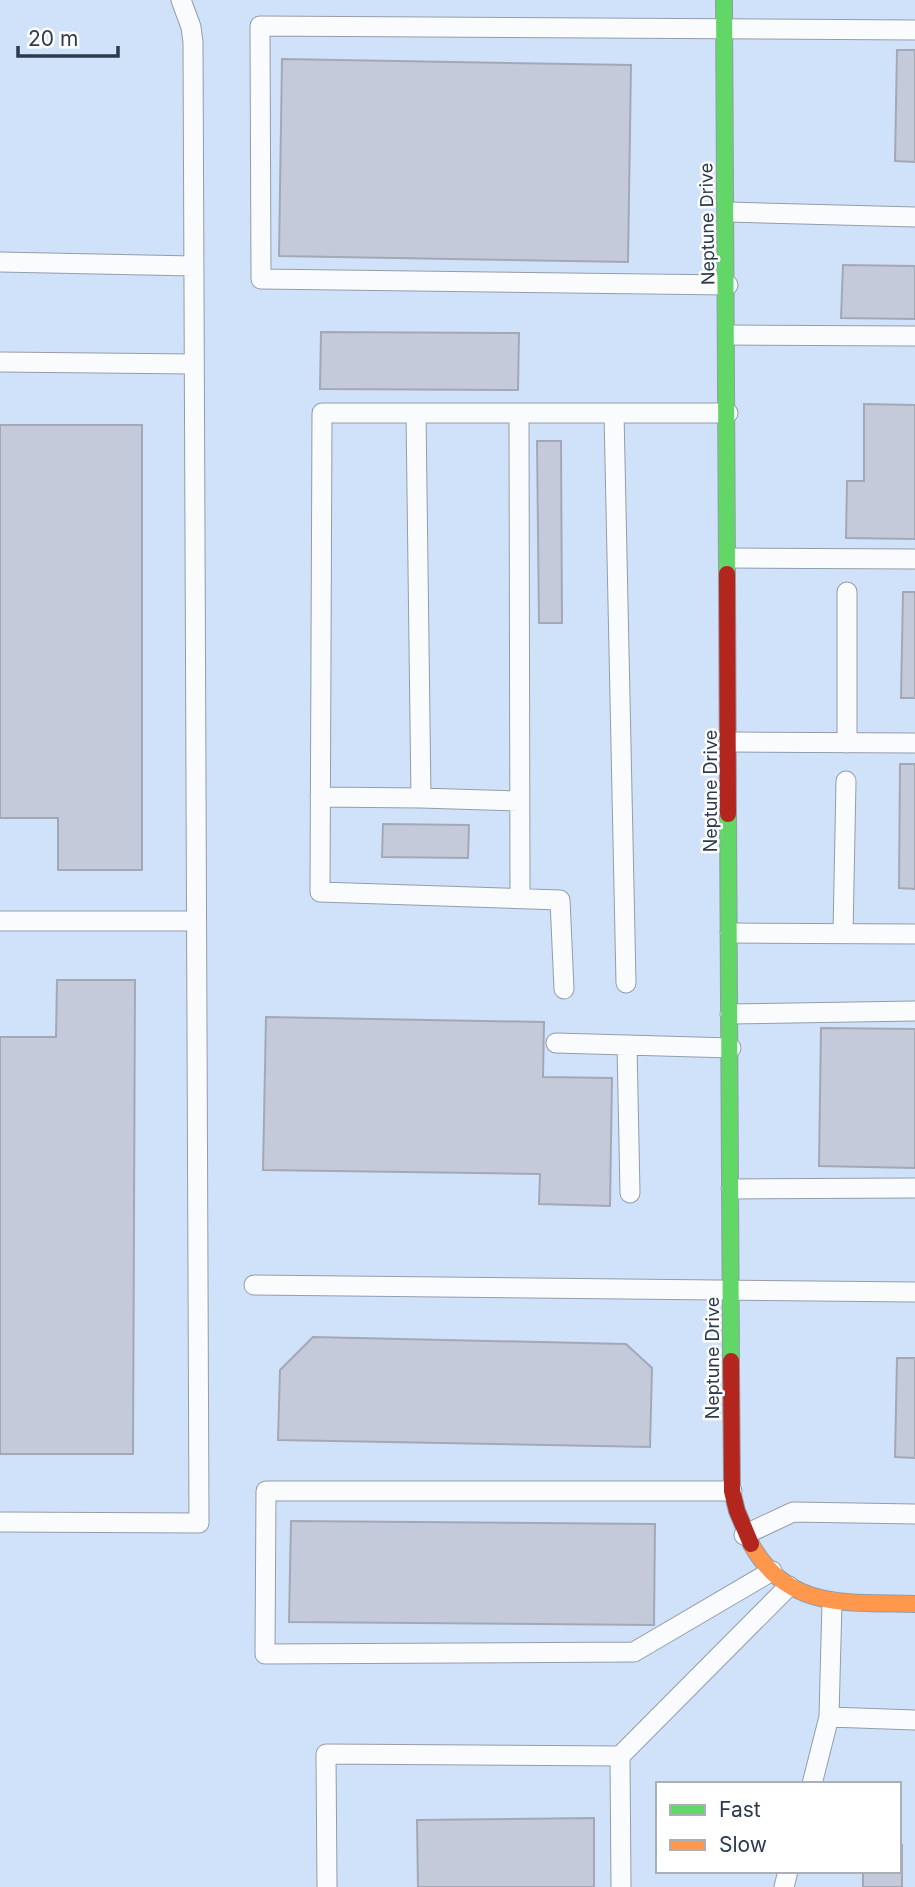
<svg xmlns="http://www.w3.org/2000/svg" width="915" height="1887" font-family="Inter,sans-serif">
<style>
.built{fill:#d0e2f9;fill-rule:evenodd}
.building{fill:#c5cada;stroke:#a3a8b7;stroke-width:2}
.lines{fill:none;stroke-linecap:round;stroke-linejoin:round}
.lane-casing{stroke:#939daa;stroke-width:21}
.fast-casing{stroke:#939daa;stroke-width:18}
.slow-casing{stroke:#939daa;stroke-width:18}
.jam-casing{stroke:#939daa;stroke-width:18}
.lane{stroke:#fafbfd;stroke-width:19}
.fast{stroke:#63d668;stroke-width:16}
.slow{stroke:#ff974d;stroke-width:16}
.jam{stroke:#b3261e;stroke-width:16}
.labels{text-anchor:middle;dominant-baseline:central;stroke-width:5;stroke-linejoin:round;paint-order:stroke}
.street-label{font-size:18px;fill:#2c3a4e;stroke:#fff}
</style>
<rect width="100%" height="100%" fill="#dfe7f2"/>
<!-- built -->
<path class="built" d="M0 0H915V1887H0ZM658 1784H899V1871H658Z"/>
<!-- building -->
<path class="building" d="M897 50H915V162L895 161Z
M282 59 631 65 628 262 279 256Z
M843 265 915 266V319L841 318Z
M321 332 519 333 518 390 320 389Z
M864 404 915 405V539L846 538 847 481H864Z
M0 425H142V870H58V818H0Z
M537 441H561L562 623H539Z
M903 592H915V698H901Z
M900 764H915V889L899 888Z
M383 824 469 825 468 858 382 857Z
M57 980H135L133 1454H0V1037H56Z
M266 1017 544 1022 543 1077 612 1078 610 1206 539 1204 540 1174 263 1170Z
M821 1028 915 1029V1168L819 1166Z
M313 1337 626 1344 652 1368 650 1447 278 1440 280 1370Z
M897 1358H915V1458L895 1457Z
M291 1521 655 1524 654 1625 289 1622Z
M594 1818V1887H418L417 1820Z
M899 1845H902V1887H863V1871H899Z"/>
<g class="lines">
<defs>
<path id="lane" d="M727 212 915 217
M0 262 193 266
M728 285 261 279 260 26 915 30
M728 335 915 336
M0 362 194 364
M416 413 421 798 520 801
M519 413 520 898
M614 413 626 983
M729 558 915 559
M847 592V743
M729 742 915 743
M320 797 421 798
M0 921H196
M730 933 915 934
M843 933 846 781
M564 989 560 900 320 892 322 413H728
M730 1014 915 1011
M556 1043 731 1048
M627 1045 630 1193
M731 1189 915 1188
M254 1285 915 1292
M732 1491H266L265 1654 634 1652 772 1571
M0 1522 199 1523 193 42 191 27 181 0
M744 1535 793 1512 915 1514
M832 1602 829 1717 915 1720
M812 1784 829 1717
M327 1887 326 1754 620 1756
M621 1887 620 1756 789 1586
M784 1887 788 1871"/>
<path id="fast" d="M724 0 727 574
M728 814 731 1361"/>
<path id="slow" d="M751 1544C788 1611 849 1602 915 1604"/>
<path id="jam" d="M727 574 728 814
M731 1361 732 1491 737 1511 751 1544"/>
</defs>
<!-- lane casing -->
<use href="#lane" class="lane-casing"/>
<!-- fast casing -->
<use href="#fast" class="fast-casing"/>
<!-- slow casing -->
<use href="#slow" class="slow-casing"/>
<!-- jam casing -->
<use href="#jam" class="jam-casing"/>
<!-- lane -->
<use href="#lane" class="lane"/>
<!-- fast -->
<use href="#fast" class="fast"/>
<!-- slow -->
<use href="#slow" class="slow"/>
<!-- jam -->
<use href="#jam" class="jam"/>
</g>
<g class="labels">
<!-- street labels -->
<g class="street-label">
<text transform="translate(707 224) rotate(-91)">Neptune Drive</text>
<text transform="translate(710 791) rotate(-90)">Neptune Drive</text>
<text transform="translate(712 1358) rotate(-90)">Neptune Drive</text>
</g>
</g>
<!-- legend -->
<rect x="656" y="1782" width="245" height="91" fill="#ffffff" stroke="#abb0b8" stroke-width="2"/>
<rect x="670" y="1805" width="35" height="10" fill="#63d668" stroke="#abb0b8" stroke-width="2"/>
<text x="719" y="1817" font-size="21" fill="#2c3a4e">Fast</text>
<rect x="670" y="1840" width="35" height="10" fill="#ff974d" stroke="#abb0b8" stroke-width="2"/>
<text x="719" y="1852" font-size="21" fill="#2c3a4e">Slow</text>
<!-- scale -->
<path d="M18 46v10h100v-10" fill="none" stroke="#2c3a4e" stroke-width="3.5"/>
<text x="28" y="46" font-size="21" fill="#2c3a4e" stroke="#ffffff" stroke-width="5" paint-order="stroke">20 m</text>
</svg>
